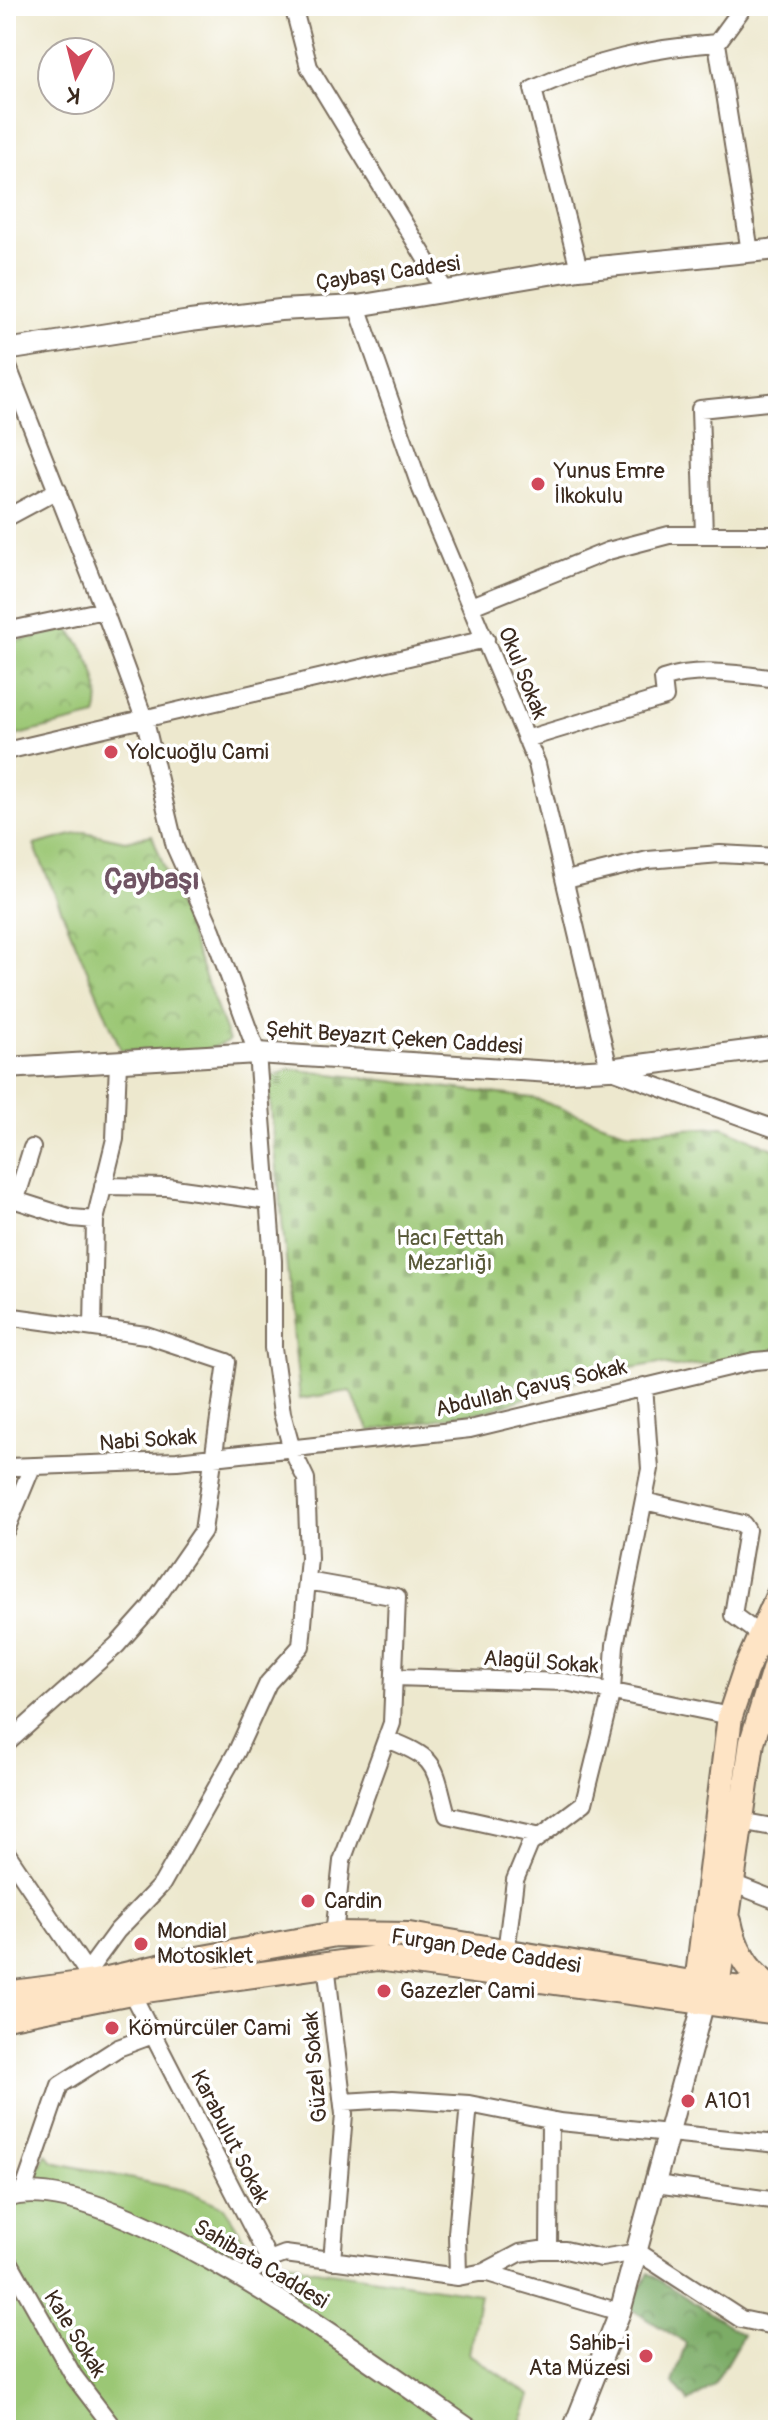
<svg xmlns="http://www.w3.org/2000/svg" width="784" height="2436" font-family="Pangolin,sans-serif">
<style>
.grass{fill:#9bc774;stroke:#6b7849;stroke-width:2}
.forest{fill:url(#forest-crowns);stroke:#5c6b42;stroke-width:2}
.cemetery{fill:url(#cemetery-stones);stroke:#6b7849;stroke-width:2}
.park{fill:url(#park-crowns);stroke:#6b7849;stroke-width:2}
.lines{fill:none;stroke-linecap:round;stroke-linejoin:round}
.minor-casing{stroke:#796c5c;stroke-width:20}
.tertiary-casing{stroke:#796c5c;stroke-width:24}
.secondary-casing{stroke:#796c5c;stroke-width:28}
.minor{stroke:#fff;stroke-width:16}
.tertiary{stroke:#fff;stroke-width:20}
.secondary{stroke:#fee4c5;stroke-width:24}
.poi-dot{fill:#d1495b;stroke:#fff;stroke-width:3}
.labels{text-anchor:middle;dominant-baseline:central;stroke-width:7;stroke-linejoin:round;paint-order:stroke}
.street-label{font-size:22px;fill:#3b2a1e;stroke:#fff}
.poi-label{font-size:22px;fill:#3b2a1e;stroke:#fff;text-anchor:start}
.park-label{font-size:22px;fill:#585938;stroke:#fff}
.district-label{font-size:30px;font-weight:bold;fill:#705464;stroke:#fff}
</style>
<defs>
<pattern id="forest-crowns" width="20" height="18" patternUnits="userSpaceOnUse" patternTransform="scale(2)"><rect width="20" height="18" fill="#7cac66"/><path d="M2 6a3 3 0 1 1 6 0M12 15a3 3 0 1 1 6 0" fill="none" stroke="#678c53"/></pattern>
<pattern id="cemetery-stones" width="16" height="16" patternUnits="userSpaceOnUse" patternTransform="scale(2)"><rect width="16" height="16" fill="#9bc774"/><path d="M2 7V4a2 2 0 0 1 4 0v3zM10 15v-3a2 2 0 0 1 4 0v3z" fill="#80a25f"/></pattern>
<pattern id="park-crowns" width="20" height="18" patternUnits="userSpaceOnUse" patternTransform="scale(2)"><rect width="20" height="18" fill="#9bc774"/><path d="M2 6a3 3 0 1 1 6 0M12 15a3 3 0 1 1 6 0" fill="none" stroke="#80a25f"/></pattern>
</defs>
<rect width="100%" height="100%" fill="#fff"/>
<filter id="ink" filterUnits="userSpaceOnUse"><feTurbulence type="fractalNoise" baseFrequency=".0125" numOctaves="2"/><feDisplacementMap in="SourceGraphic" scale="16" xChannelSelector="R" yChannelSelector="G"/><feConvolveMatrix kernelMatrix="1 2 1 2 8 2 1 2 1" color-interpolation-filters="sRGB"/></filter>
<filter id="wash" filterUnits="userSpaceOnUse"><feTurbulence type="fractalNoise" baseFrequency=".006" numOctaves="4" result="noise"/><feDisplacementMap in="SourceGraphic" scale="32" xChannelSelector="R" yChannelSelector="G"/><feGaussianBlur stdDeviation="1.8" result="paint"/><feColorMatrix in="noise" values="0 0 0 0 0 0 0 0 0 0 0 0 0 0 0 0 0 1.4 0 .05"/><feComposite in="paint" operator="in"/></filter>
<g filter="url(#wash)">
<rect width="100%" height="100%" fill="#ede8ce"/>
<!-- grass -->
<path class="grass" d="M46 2154 53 2162 184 2190 224 2207 249 2247 309 2269 480 2294 469 2354 531 2396 518 2430H10L6 2427V2206L24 2198Z"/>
<!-- forest -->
<path class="forest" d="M649 2273 743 2335 713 2386 689 2402 673 2383 686 2343 629 2308Z"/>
<!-- cemetery -->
<path class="cemetery" d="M289 1069 533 1098 627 1132 723 1127 778 1151V1349L739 1360 675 1367 659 1363 588 1376 491 1410 370 1431 350 1391 300 1399 268 1079Z"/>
<!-- park -->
<path class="park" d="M68 629C88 649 105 688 96 716L6 738V643Z
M84 832 125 841 152 835 229 1041 202 1052 121 1050 34 845Z"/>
</g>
<g filter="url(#ink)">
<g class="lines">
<defs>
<path id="minor" d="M293 6 309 67 444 289
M744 6 717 43 750 252
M6 7V6
M579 269 533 89C595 61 649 48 717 43
M357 306 421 489 537 764 609 1069 778 1130
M6 362 104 610 145 721 175 847 212 930 257 1053 273 1261V1348L282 1413 292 1450 306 1479 309 1558 301 1646 268 1683 237 1751 162 1884 117 1931 87 1972
M6 518 58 490
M704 535 700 409 778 401
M472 606 608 551 669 535H778
M6 631 104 610
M526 739 665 697 663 679C699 666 741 675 778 679
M6 751 486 639
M566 880 648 860 720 854 778 857
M103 1186 167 1187 268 1201
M6 1197 72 1218 95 1220 93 1328
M16 1199 32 1148
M95 1220 115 1139 118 1062
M6 1316 146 1335 227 1362 203 1531 149 1609 117 1645 6 1744
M6 1467 177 1461 470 1429 754 1361 778 1359
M644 1501 743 1524 747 1530 733 1615 760 1635
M6 1530 32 1467
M307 1581 397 1597 392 1723 342 1861 334 1935
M394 1677 565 1682 730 1716
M387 1739C439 1759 433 1764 447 1815L541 1836
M740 1821 778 1828
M6 1852 91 1978
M732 1883 778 1901
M506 1952 515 1880 530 1844 584 1803 612 1690 615 1645 650 1469 644 1386
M326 1964 344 2114 332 2261
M131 1992 269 2260
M343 2102 393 2099 469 2104 560 2122 778 2144
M656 2184 778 2201
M23 2192 60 2085 118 2048 153 2035
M549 2249 550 2120
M6 2256 73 2375 115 2430
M484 2272 520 2253 540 2250H565L601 2258 638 2252 741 2319 778 2327
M458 2277 457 2233 469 2104
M243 2278 269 2260 285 2254 458 2277 484 2272 620 2312"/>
<path id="tertiary" d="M6 350 190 321 280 310 357 306 579 269 778 249
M6 1068 257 1053 551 1072 609 1069 778 1047
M6 2197C107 2163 382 2370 470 2430
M573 2430 620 2312 703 2005"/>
<path id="secondary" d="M729 1921C735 1951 750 1977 778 1991
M6 1994 95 1982 181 1962 336 1934 409 1935 697 1984 778 1993
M701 1999 697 1984 730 1716 745 1671 778 1596
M707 2000 717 1987 752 1742 778 1657
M6 2017 131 1992 377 1958 778 2012"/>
</defs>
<!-- minor casing -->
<use href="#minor" class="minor-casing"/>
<!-- tertiary casing -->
<use href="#tertiary" class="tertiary-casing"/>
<!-- secondary casing -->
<use href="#secondary" class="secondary-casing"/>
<!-- minor -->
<use href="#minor" class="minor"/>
<!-- tertiary -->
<use href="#tertiary" class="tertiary"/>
<!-- secondary -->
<use href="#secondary" class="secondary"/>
</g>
</g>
<!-- markers -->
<g class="poi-dot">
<circle cx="538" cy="484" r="8"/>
<circle cx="111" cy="752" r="8"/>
<circle cx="308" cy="1901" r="8"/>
<circle cx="141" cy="1944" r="8"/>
<circle cx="384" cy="1991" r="8"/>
<circle cx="112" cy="2028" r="8"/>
<circle cx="688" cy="2101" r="8"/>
<circle cx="646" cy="2356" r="8"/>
</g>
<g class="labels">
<!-- street labels -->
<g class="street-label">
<text transform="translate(388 273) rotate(-8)">Çaybaşı Caddesi</text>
<text transform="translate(523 673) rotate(68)">Okul Sokak</text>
<text transform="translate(394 1038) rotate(4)">Şehit Beyazıt Çeken Caddesi</text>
<text transform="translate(531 1388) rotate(-13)">Abdullah Çavuş Sokak</text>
<text transform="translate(148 1440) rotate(-4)">Nabi Sokak</text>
<text transform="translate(541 1662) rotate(4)">Alagül Sokak</text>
<text transform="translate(486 1951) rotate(9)">Furgan Dede Caddesi</text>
<text transform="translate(315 2067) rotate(-95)">Güzel Sokak</text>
<text transform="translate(230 2137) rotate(63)">Karabulut Sokak</text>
<text transform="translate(261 2264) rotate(31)">Sahibata Caddesi</text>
<text transform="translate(75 2334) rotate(58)">Kale Sokak</text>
</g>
<!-- poi labels -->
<g class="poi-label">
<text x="554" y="471">Yunus Emre<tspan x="554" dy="25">İlkokulu</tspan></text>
<text x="127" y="752">Yolcuoğlu Cami</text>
<text x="324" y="1901">Cardin</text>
<text x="157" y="1931">Mondial<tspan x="157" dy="25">Motosiklet</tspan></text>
<text x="400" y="1991">Gazezler Cami</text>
<text x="128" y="2028">Kömürcüler Cami</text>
<text x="704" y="2101">A101</text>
<text x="630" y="2343" text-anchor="end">Sahib-i<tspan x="630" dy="25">Ata Müzesi</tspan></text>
</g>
<!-- park labels -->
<g class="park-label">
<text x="450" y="1238">Hacı Fettah<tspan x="450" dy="25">Mezarlığı</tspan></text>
</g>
<!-- district labels -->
<g class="district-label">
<text x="152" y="879">Çaybaşı</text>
</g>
</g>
<!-- margin -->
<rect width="784" height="2436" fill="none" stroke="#fff" stroke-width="32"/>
<!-- north arrow -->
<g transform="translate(76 76) rotate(187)"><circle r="38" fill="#ffffff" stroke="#b1aaa5" stroke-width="2"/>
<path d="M0-6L14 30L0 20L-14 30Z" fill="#d1495b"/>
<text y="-12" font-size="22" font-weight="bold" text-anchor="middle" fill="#3b2a1e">K</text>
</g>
</svg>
